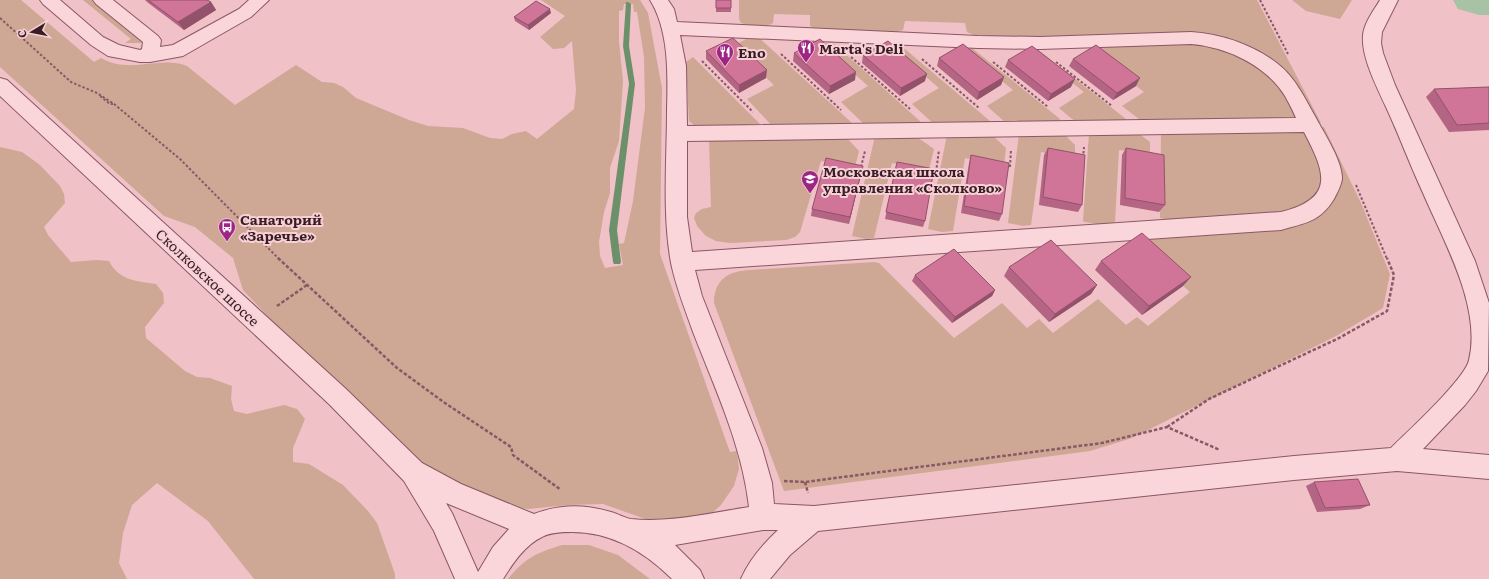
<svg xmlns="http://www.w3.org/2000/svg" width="1489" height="579" font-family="Literata,serif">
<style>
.green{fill:#cea795;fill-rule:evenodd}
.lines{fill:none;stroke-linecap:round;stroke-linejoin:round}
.stream{fill:#6c916a;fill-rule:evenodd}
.river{fill:#a7c2a4;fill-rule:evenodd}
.minor-casing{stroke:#8a5865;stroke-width:2}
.path-far1{stroke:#8a5865;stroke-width:2;stroke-dasharray:2.5 2;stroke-linecap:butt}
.path{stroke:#8a5865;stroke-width:2.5;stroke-dasharray:3.5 2;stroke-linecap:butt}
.minor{fill:#fad5d9;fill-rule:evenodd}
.wall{fill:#b36583}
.shaded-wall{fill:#92526a}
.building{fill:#d07598;stroke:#92526a}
.labels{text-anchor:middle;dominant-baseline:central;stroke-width:4;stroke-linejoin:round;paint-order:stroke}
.poi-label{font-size:14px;font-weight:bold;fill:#391d26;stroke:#f7d1d5;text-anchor:start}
.street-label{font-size:14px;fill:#391d26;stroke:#f7d1d5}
</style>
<rect width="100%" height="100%" fill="#f0c1c6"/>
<!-- green -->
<path class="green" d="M0 0H21L94 62 101 58C131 75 160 55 187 66L235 105 296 65 322 82 334 83 343 87 356 98 409 120 428 126 463 128 490 138 502 139 512 134 526 131 537 139 574 109 576 90 572 41 564 48 553 49 540 37 565 16 541 0H640L648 13 662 88 660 254 726 441 730 452 737 451 739 469 734 486 721 505 712 513 702 517 654 522 603 504 567 505 528 509 496 504 456 487 393 440 277 326 243 290 233 258 195 227 164 216 0 67ZM624 4H633L634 12H637L644 57 645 108 633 201 624 243 619 244 623 265 605 268 600 256 599 242 604 212 610 193V168L619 141 623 81 619 42V11L623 10Z
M83 0H92L143 41V43H125L131 39Z
M739 0H1257L1321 123H1316L1298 90 1233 42 976 36 967 32 965 23 905 21 903 30 896 32 814 28 810 26V15L774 14 773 23C766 28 749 26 741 23L739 19Z
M1292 0H1352L1340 19 1306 11Z
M757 36 852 123 848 127 774 128 747 99 774 85 733 46 748 38Z
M831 41 922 123 920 126H866L841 102 868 86 822 45Z
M1204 43 1240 55 1276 80 1301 121 1144 123 1122 106 1144 92 1089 49 1091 47Z
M899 44 990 121 988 125 936 126 912 104 939 88 891 47Z
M972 48 1060 119 1059 124 1008 125 987 106 1013 90 964 50Z
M1037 49 1126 119 1125 123 1078 124 1059 108 1084 92 1032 51Z
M693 57 760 124 756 128 696 127 689 121 686 62Z
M1318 127H1324L1361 203 1390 274 1383 308 1336 336 1132 438 1090 451 784 491 714 303C714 279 729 271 750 270L874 262 879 263 954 338 1002 303 1027 328 1039 319 1053 333 1098 299 1126 325 1137 317 1148 326 1190 292 1135 243 1139 239 1325 209Z
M1306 130 1324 177 1317 194 1298 210 1182 222 1160 218 1161 132Z
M1137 132 1150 142V154L1119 150 1115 222 1103 225 1085 222 1083 221 1089 133Z
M1063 133 1075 145V158L1041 152 1031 225 1023 226 1008 223 1019 134Z
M991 134 1006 148 1004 166 965 158 953 231 942 232 928 229 947 135Z
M914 135 934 149 929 170 892 163 874 238 866 239 852 236 875 136Z
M845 136 859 151 855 167 821 161 800 232 795 237 786 240 730 243 716 241 706 236 697 226 694 218 696 213 702 209 711 207 709 138Z
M0 147 22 152 40 165 60 186 64 194 65 203 44 227 48 235 71 262 97 260 109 261C119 281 137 281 156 284L163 293 164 303 145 327 146 338 185 371 197 377 210 378 232 386 231 399 234 411 247 414 284 405 297 409 305 419 293 448V462L309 464 343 485 368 511 377 523 395 574V579H254L208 521 157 483 132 505 123 533 119 563 127 579H0Z
M562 545H589L618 555 650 579H508C525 558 536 553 562 545Z"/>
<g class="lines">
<!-- stream -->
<path class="stream" d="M626 2H628L631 4 629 46 635 84 617 230 621 262 620 264H614L613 262 609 230 629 84 623 46Z"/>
<!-- river -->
<path class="river" d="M1453 0H1489V15H1479L1458 9Z"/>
<defs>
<path id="minor" d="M40 0H60L103 37 119 45 140 50 142 49 143 42 96 4 93 0H113L158 36 161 40 160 47 173 45 239 9 249 0H269L251 17 183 56 150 62H140L108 56 91 45 43 4Z
M650 0H668L674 9 677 22 978 36 1040 37 1191 32C1222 34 1254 45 1278 64 1296 78 1305 99 1316 118 1324 133 1343 162 1342 179 1341 186 1337 193 1334 199 1320 222 1305 223 1281 230L695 270 702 296 762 448 772 483 774 504 814 506 1294 456 1391 448C1408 431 1465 379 1469 360 1482 307 1443 240 1423 193 1410 165 1399 135 1386 107 1377 87 1361 57 1363 35 1364 23 1374 10 1380 0H1398L1382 32 1381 43 1383 53 1395 85 1475 261 1489 303 1488 371 1476 391 1465 405 1423 449 1489 455V479L1397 471 1294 480 818 531 790 555 770 579H741C749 560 763 544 778 530H763L675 545 700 570 704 579H672C645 552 612 532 572 532 563 532 551 532 542 537 525 545 513 563 503 579H455L434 531 404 481 330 405 0 96V78L7 80 346 389 422 463 461 484 534 514C560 504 585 504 611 512 618 514 625 518 631 519 671 523 710 513 749 507 742 445 715 389 693 332 685 309 676 287 671 263 662 214 667 159 667 109 668 74 669 30 650 0ZM680 35 978 48 1040 49 1191 44C1226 47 1266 65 1285 96 1289 103 1293 111 1296 118L687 126 686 66ZM1304 132C1325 172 1336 198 1281 212L692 252 687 217V141ZM446 503 509 529 493 547 478 572 452 513Z"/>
</defs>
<!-- minor casing -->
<use href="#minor" class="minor-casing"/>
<!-- path-far1 -->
<path class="path-far1" d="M1260 0 1288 54
M0 18 71 82 97 93 114 104 180 159 279 259
M781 54 841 110
M851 57 910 109
M922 59 979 108
M702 61 753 112
M993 62 1048 107
M1056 62 1112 106
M100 96 110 104H113
M1083 158 1084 147
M861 167 865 151
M1010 167 1011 149
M936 172 939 150
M1356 185 1387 259"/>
<!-- path -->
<path class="path" d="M278 258 397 368 445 403 511 447 513 455 561 490
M277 306 307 285
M1167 427 1209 399 1339 338 1387 311 1394 275 1387 258
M784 481 805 482 1102 443 1167 427 1220 450
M805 482 808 493"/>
<!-- minor -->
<use href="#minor" class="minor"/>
</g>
<!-- wall -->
<path class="wall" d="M145 0H207L211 2 216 10 184 30 147 2Z
M731 0V12H716V8Z
M551 13 529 30 515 21 514 17Z
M706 51 766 78 739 93 706 59Z
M794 53 855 80 829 94 793 61Z
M863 55 925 81 900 96 862 63Z
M939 58 1004 77 1001 85 977 100 937 66Z
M1073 59 1136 86 1113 100 1069 66Z
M1008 60 1071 87 1048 101 1005 67Z
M1489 87V130L1449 132 1426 97 1434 89Z
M1048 148 1082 205 1078 212 1039 205 1044 155Z
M1126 148 1165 205 1159 212 1120 205 1122 155Z
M971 155 1002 214 999 221 961 213 969 163Z
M895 169 925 221 923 227 885 219Z
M861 173 849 224 811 216 812 209Z
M1101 261 1183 286 1142 315 1095 270Z
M1009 267 1097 285 1091 294 1049 322 1004 276Z
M915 275 995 290 992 296 952 323 912 281Z
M1314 482 1370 505 1360 509 1317 512 1306 486Z"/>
<!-- shaded-wall -->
<path class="shaded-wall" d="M211 2 216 10 184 30 178 22Z
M550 9 551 13 529 30 528 25Z
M767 70 766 78 739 93V85Z
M856 72 855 80 829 94 830 86Z
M927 74 925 81 900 96 901 88Z
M1004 77 1001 85 977 100 979 92Z
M1140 78 1136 86 1113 100 1117 93Z
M1075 79 1071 87 1048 101 1051 94Z
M863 166 861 173 849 224 850 217Z
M1191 277 1183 286 1142 315 1149 306Z
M1097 285 1091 294 1049 322 1055 314Z
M995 290 992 296 952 323 955 317Z"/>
<!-- building -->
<path class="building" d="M148 0H207L211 2 178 22Z
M716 0H731V8H716Z
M536 1 550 9 528 25 514 17Z
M733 38 767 70 739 85 706 51Z
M820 39 856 72 830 86 794 53Z
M888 41 927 74 901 88 863 55Z
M963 44 1004 77 979 92 939 58Z
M1096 45 1140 78 1117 93 1073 59Z
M1032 46 1075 79 1051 94 1008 60Z
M1489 87V123L1457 125 1434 89Z
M1048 148 1085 155 1082 205 1043 197Z
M1126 148 1164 155 1165 205 1125 198Z
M971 155 1009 163 1002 214 964 206Z
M826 158 863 166 850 217 812 209Z
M897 162 934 169 925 221 886 212Z
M1142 233 1191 277 1149 306 1101 261Z
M1051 240 1097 285 1055 314 1009 267Z
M954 249 995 290 955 317 915 275Z
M1358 479 1370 505 1325 508 1314 482Z"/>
<!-- icons -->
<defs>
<symbol id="restaurant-pin" viewBox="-11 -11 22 30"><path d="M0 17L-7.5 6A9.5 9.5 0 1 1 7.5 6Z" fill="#9c2585" stroke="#f7d1d5"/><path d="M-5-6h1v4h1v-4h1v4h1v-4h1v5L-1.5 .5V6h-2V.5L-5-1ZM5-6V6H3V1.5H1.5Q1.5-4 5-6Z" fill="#fff"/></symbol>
<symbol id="university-pin" viewBox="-11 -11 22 30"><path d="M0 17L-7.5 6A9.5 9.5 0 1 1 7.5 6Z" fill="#9c2585" stroke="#f7d1d5"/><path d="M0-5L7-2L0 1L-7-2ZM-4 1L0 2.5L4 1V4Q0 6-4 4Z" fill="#fff"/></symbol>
<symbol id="bus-pin" viewBox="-11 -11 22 30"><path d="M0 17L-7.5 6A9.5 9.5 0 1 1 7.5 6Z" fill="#9c2585" stroke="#f7d1d5"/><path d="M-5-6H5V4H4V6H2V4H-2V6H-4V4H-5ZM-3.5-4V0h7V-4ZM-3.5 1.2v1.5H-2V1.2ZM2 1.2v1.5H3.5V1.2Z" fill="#fff"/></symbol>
</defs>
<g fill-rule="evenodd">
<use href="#restaurant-pin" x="796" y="38" width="20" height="27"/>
<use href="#restaurant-pin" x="715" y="42" width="20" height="27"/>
<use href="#university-pin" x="800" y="169" width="20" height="27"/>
<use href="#bus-pin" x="217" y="217" width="20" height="27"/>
</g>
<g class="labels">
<!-- poi labels -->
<g class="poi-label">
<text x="819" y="48">Marta's Deli</text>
<text x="738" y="52">Eno</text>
<text x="823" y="171">Московская школа<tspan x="823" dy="16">управления «Сколково»</tspan></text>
<text x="240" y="219">Санаторий<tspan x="240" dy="16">«Заречье»</tspan></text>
</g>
<!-- street labels -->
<g class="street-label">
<text transform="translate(208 277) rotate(43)">Сколковское шоссе</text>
</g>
</g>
<!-- north arrow -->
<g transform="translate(32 32) rotate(260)" stroke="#f7d1d5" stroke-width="3" paint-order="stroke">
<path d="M0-3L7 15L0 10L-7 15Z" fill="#391d26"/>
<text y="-6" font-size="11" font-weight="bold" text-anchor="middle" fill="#391d26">С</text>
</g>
</svg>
